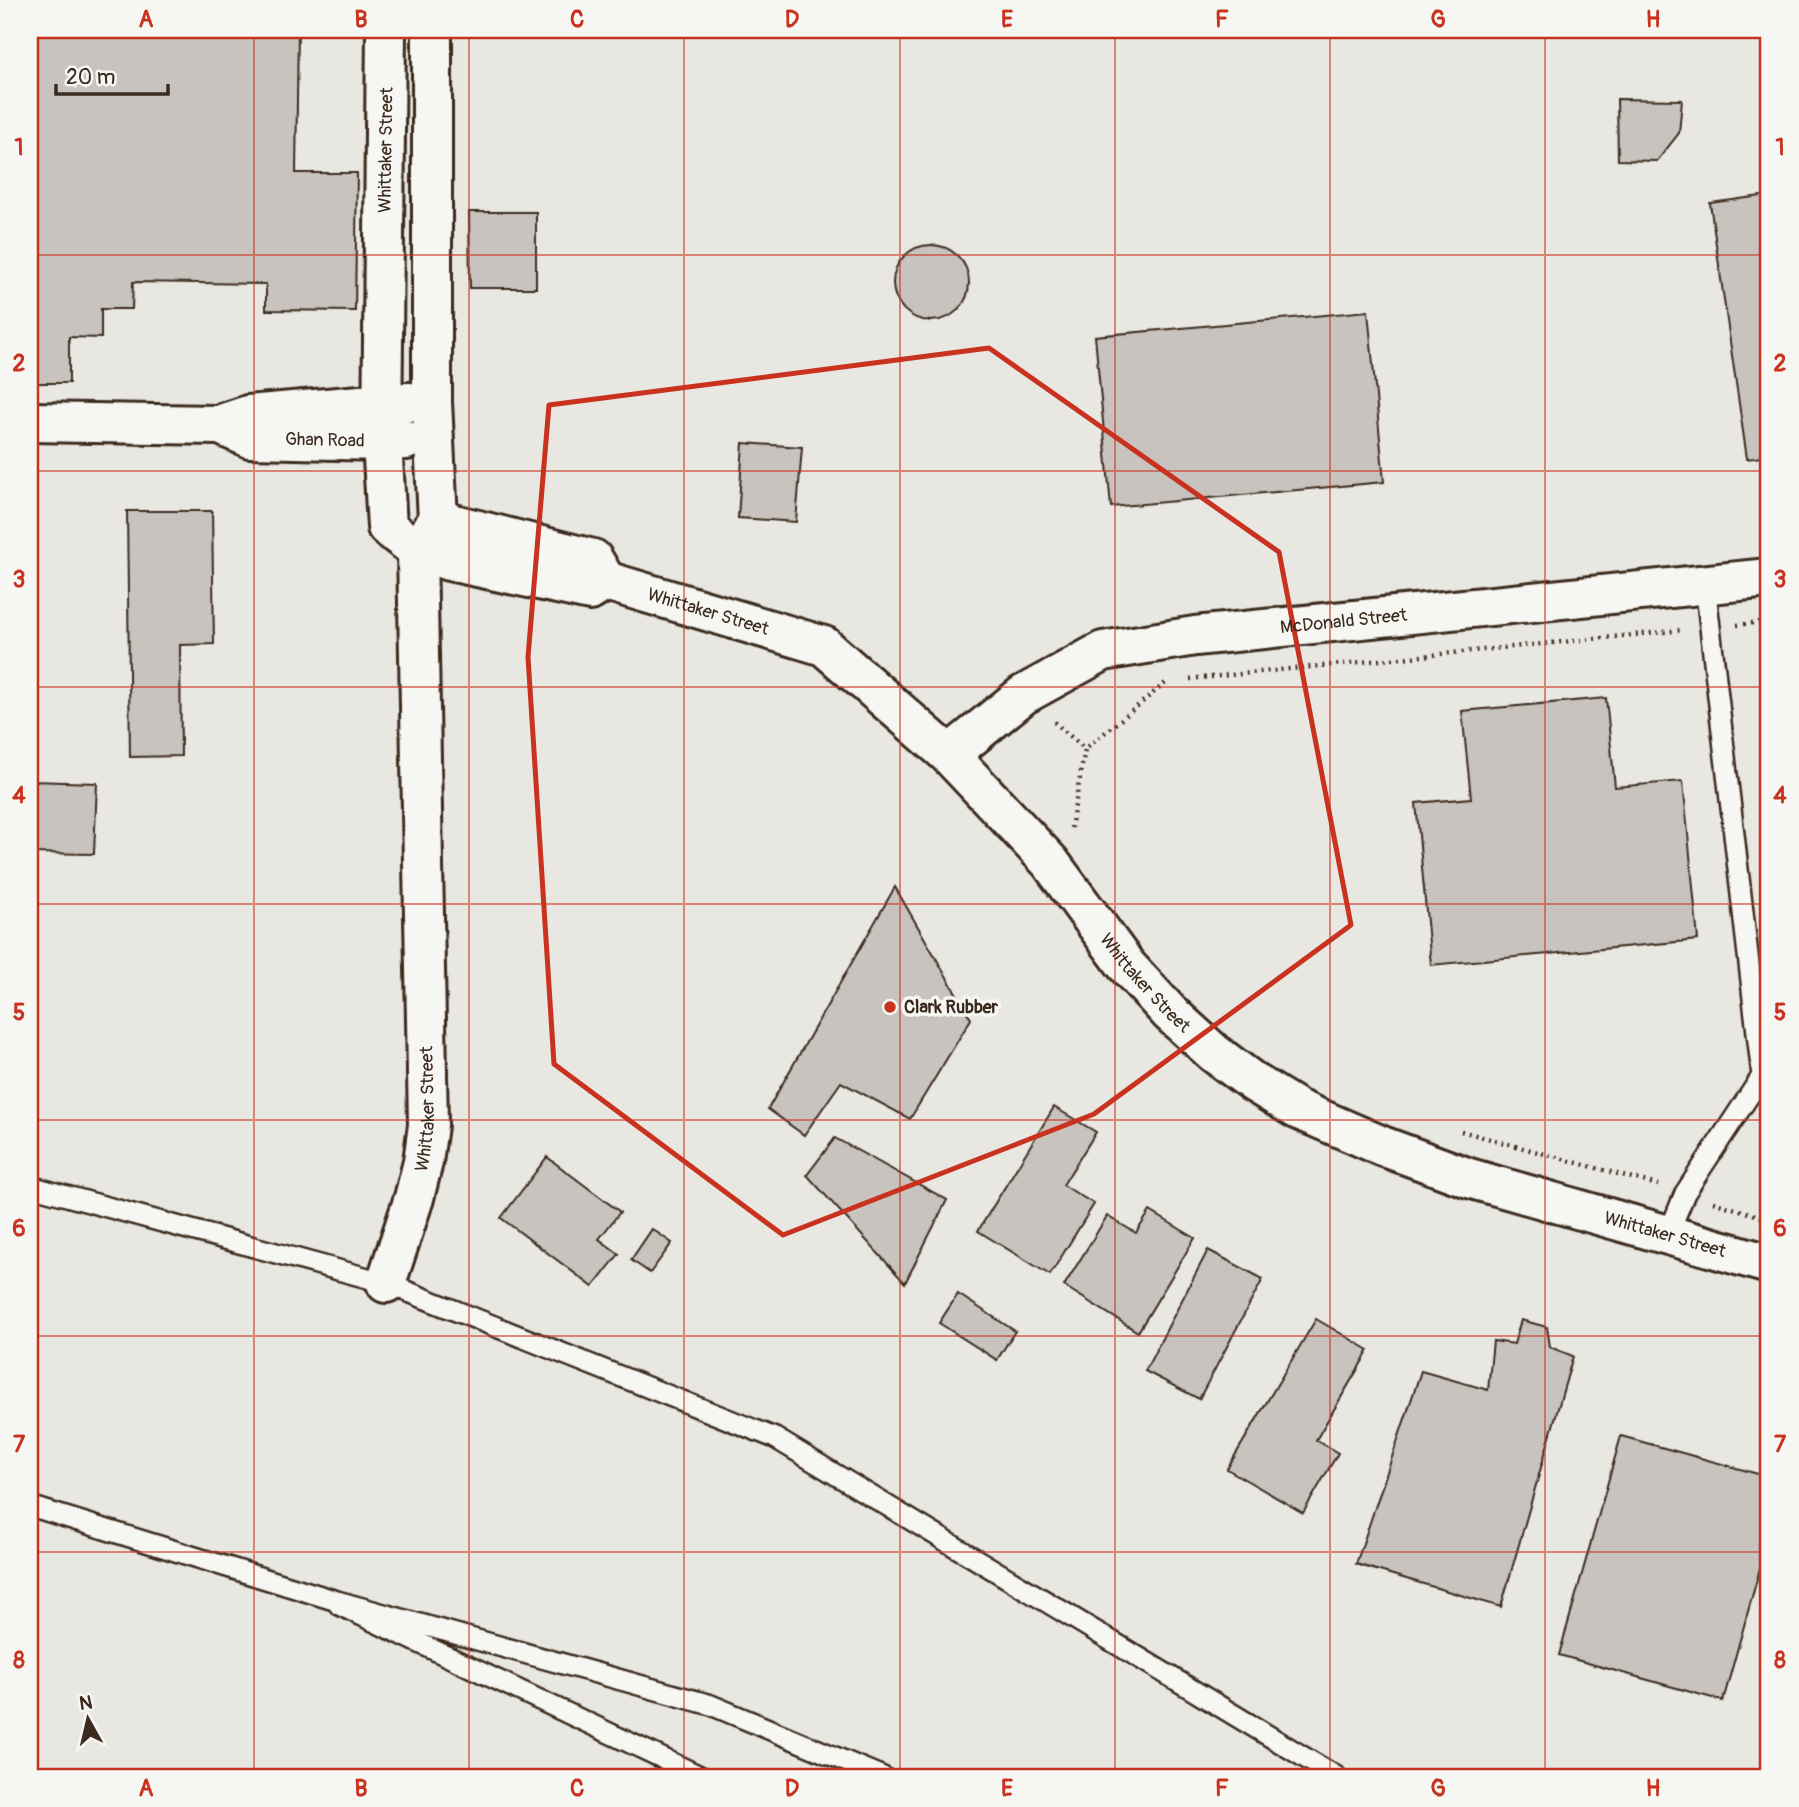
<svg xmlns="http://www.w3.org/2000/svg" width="1799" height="1807" font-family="Pangolin,sans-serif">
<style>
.built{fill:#e8e7e2}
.building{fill:#c8c3be;stroke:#3b2a1e;stroke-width:2}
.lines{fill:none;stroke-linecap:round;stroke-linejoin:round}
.service-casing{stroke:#3b2a1e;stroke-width:24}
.minor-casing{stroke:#3b2a1e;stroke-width:44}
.path{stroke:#3b2a1e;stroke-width:4.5;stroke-dasharray:2 5;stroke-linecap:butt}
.service{stroke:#f6f6f2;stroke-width:19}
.minor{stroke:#f6f6f2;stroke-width:38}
.marked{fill:none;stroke:#c8321e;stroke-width:5;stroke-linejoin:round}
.grid{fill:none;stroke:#c8321e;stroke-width:2;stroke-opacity:0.55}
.poi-dot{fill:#c8321e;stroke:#f6f6f2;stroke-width:2.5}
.labels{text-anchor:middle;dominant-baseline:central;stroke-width:7;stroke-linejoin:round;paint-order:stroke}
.street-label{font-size:18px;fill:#3b2a1e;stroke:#f6f6f2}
.poi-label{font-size:18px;font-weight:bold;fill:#3b2a1e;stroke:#f6f6f2;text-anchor:start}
.neatline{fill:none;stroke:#c8321e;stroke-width:2.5}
.grid-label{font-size:23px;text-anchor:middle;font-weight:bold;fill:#c8321e}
</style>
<rect width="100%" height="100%" fill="#f6f6f2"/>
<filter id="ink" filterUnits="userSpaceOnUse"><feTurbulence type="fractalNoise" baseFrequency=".0143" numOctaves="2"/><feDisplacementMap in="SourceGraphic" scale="14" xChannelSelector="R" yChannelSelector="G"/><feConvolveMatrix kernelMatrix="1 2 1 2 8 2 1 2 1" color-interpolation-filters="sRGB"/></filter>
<g filter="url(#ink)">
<!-- built -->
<path class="built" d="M30 30H1769V1777H30Z"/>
<!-- building -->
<path class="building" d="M30 30H298L296 173H357L355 311 266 310V284L133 282 132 309H101V338L69 337V383H30Z
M1617 99 1682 100 1679 133 1657 161 1618 160Z
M1769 195V456L1747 459 1710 203Z
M469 212H536V288H470Z
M893 283a38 38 0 1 1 76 0a38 38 0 1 1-76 0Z
M1368 311 1384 482 1111 507 1095 336Z
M743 443 802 447 796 522 738 518Z
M127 511H212L214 644 180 645 181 756 130 757Z
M1606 698 1615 787 1683 781 1698 940 1431 965 1416 803 1471 798 1462 711Z
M30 781 97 783 94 854 30 853Z
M895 887 971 1019 910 1119 841 1082 804 1135 768 1109Z
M1054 1107 1096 1132 1063 1185 1094 1204 1050 1275 978 1231Z
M835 1138 947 1200 905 1283 807 1175Z
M547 1157 620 1212 599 1239 619 1254 593 1287 501 1218Z
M1150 1211 1195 1238 1138 1332 1064 1286 1107 1216 1136 1233Z
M652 1229 672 1243 650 1273 631 1260Z
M1208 1250 1263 1279 1199 1399 1145 1371Z
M958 1294 1015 1331 997 1360 939 1323Z
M1316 1319 1369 1350 1316 1440 1338 1453 1303 1513 1227 1469Z
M1521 1320 1547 1327 1550 1347 1573 1356 1501 1607 1356 1564 1421 1371 1488 1390 1493 1341 1514 1344Z
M1621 1436 1769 1477V1536L1723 1701 1559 1655Z"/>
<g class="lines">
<defs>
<path id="service" d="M30 1186 386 1283 775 1438 1337 1777
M1668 1235 1685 1193 1762 1076 1705 584
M30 1506 337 1601
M702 1777 339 1605 337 1601 711 1705 883 1777"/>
<g id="minor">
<path d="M386 30 382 441 387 527 417 550 449 561 590 591 606 581"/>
<path d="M30 422 218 425 248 415 383 403 409 402"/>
<path id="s1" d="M227 428 250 438 382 441 406 440"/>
<path id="s2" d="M438 520 593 559 606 581 824 646 949 755 1050 862 1126 965 1170 1013 1214 1053 1253 1082 1297 1109 1382 1146 1469 1178 1769 1264"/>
<path id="s3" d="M949 755 1023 695 1103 651 1195 636 1769 578"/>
<path id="s4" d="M386 1283 414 1198 423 1162 428 1125 417 550 438 520 432 402V30"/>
</g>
</defs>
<!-- service casing -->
<use href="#service" class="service-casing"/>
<!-- minor casing -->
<use href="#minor" class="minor-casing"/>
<!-- path -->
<path class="path" d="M1737 625 1769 621
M1190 679 1683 630
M1054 722 1085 749
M1071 828 1085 749 1168 681
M1461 1131 1658 1185
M1713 1202 1769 1219"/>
<!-- service -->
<use href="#service" class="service"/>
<!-- minor -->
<use href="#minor" class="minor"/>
</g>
</g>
<!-- marked area -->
<path class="marked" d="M989 348 1279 552 1351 925 1094 1114 783 1235 554 1064 528 657 549 405Z"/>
<!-- grid -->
<path class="grid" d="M254 30V1777M469 30V1777M684 30V1777M900 30V1777M1115 30V1777M1330 30V1777M1545 30V1777M30 255H1769M30 471H1769M30 687H1769M30 904H1769M30 1120H1769M30 1336H1769M30 1552H1769"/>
<!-- markers -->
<circle class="poi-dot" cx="890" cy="1007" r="7"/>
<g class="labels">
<!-- street labels -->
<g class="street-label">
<text transform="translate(386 150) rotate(-89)">Whittaker Street</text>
<text stroke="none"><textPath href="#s1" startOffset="100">Ghan Road</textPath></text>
<text stroke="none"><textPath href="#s2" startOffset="292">Whittaker Street</textPath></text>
<text stroke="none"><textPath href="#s3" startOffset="429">McDonald Street</textPath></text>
<text stroke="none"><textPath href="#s2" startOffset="880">Whittaker Street</textPath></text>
<text stroke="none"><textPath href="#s4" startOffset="180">Whittaker Street</textPath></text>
<text stroke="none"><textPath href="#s2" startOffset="1468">Whittaker Street</textPath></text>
</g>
<!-- poi labels -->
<g class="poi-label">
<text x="904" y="1007">Clark Rubber</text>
</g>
</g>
<!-- margin -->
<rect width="1799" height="1807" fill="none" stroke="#f6f6f2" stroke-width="77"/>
<!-- north arrow -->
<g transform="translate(88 1719) rotate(352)" stroke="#f6f6f2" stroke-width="5" paint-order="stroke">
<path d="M0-5L12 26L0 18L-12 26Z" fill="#3b2a1e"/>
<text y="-10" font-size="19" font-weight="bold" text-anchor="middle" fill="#3b2a1e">N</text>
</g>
<!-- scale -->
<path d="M56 84v10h112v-10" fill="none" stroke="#3b2a1e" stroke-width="3.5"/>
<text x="66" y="84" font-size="21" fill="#3b2a1e" stroke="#f6f6f2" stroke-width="5" paint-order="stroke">20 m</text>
<rect x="38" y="38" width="1722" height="1731" class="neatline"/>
<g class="grid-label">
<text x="146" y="27">A</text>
<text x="361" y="27">B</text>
<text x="577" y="27">C</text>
<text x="792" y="27">D</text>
<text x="1007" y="27">E</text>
<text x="1222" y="27">F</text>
<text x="1438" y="27">G</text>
<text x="1653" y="27">H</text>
<text x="19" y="155">1</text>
<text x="1780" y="155">1</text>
<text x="19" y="371">2</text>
<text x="1780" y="371">2</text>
<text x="19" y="587">3</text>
<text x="1780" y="587">3</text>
<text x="19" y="803">4</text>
<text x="1780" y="803">4</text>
<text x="19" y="1020">5</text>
<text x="1780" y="1020">5</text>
<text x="19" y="1236">6</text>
<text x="1780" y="1236">6</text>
<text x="19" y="1452">7</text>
<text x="1780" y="1452">7</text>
<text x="19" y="1668">8</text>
<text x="1780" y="1668">8</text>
<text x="146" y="1796">A</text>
<text x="361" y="1796">B</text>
<text x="577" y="1796">C</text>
<text x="792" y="1796">D</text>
<text x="1007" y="1796">E</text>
<text x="1222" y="1796">F</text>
<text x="1438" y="1796">G</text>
<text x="1653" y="1796">H</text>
</g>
</svg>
